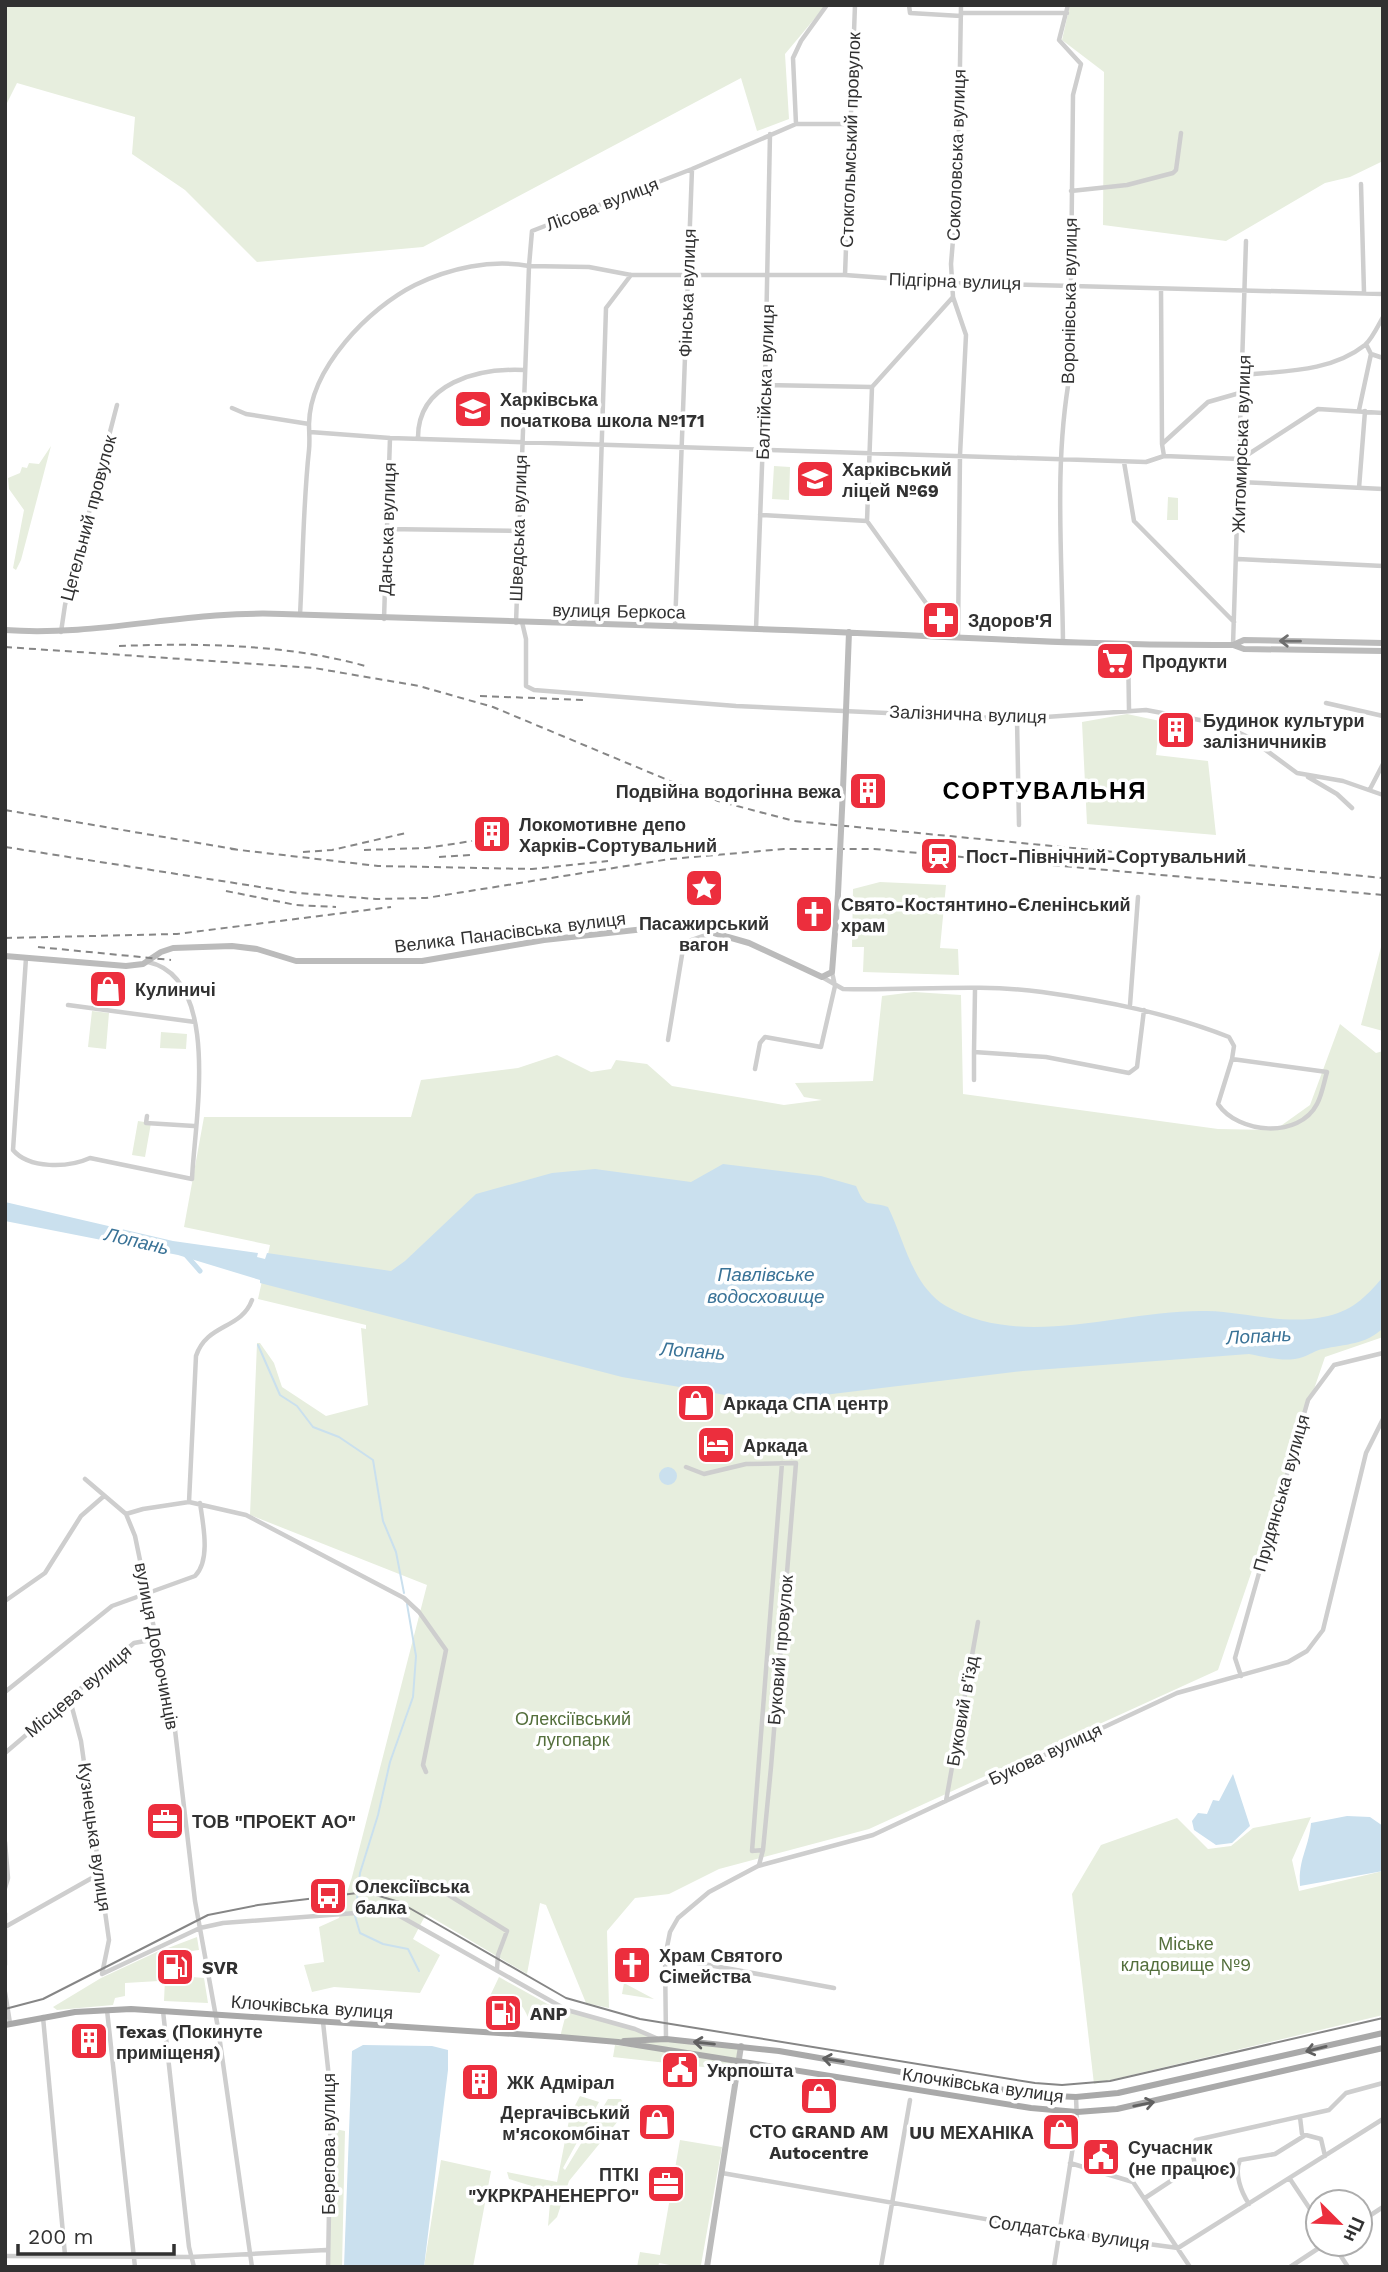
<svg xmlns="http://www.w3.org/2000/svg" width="1388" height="2272" font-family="'Work Sans',sans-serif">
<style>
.green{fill:#e7eede}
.water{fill:#cae0ee}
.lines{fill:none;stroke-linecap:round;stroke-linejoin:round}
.stream{stroke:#cae0ee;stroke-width:2}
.canal{stroke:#cae0ee;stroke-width:5}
.street{stroke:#cecece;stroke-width:4.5}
.secondary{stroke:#bbb;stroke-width:6}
.primary{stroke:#a9a9a9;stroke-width:6}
.tram{stroke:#868686;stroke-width:2}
.rail{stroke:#868686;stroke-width:2;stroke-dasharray:7 5;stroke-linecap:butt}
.secondary-bridge{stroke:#bbb;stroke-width:6}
.oneway{stroke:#6f6f6f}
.oneway2{stroke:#616161}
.labels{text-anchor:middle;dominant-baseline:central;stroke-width:7;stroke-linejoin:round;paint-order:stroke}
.street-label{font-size:18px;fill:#313131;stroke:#fff}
.poi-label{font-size:18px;font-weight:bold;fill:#313131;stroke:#fff;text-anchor:start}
.park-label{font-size:18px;fill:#546f3c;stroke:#fff}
.water-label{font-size:19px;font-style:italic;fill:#3a7397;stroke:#fff}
.district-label{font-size:24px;font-weight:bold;letter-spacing:2px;fill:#000;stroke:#fff}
</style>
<rect width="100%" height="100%" fill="#fff"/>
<!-- green -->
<path class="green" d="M5 5H826L785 54 789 119 757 131 741 78 423 247 257 262 185 190 132 154 135 117 17 83 5 107Z
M1070 5H1383V161L1350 177 1325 183 1226 241 1103 225 1104 72 1062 40Z
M51 446 21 560 16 570 13 568 24 510 9 489 8 478 20 473 22 467 27 468 29 463 39 464Z
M774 466 790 467 789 500 772 499Z
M1168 497 1178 498V520H1167Z
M1127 714 1160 721 1156 755 1208 761 1216 835 1087 824 1082 722Z
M880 882 946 885 940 948 958 949 959 975 863 972 864 947H852L853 889Z
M1381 947H1383V1031L1361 1025Z
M914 992 961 995 963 1094 1218 1129 1275 1130 1310 1105 1340 1024 1376 1053 1383 1051V1337L1325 1357 1218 1670 869 1829 719 1869 669 1894 635 1898 607 1931 609 2008 586 2003 546 1905 540 1903 527 1974 426 1914 413 1939 440 1955 420 1993 334 1987 312 1992 304 1965 324 1962 319 1927 339 1918 352 1877 427 1585 250 1515 257 1343H260L274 1363 282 1387 326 1416 368 1405 361 1328 366 1329V1325L258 1299 270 1245 184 1227 204 1117H411L421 1080 518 1068 557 1055 591 1072 611 1069 616 1060 647 1064 672 1086 784 1105 822 1100 804 1097 795 1083 873 1081 882 996Z
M92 1011 109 1013 106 1049 88 1047Z
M161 1032 187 1034 186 1049 160 1048Z
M138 1121 151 1123 145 1157 132 1155Z
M1311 1817 1292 1860 1299 1891 1383 1871V2015L1094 2084 1072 1894 1101 1845 1177 1818 1208 1849 1231 1846 1253 1828Z
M197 1937 199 1950 170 1954 169 1962 166 1961 168 1948Z
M161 1950 162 1975 159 1981 125 1983V1996L115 1998 113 2005 57 2010 53 2007 101 1978Z
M170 1975 204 1978 208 2003 164 2001 165 1979Z
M499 1977 560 2011 557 2019 528 2018C522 1999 508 1997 490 1996Z
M624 1983 654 1999 622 1994Z
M567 2010 666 2039 741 2046 739 2071 613 2057 615 2045 648 2049 560 2037Z
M580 2096 599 2102 563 2168 565 2170 608 2099H621L627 2110 569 2181 557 2217 548 2226 551 2192 509 2179 507 2172 557 2182 570 2115Z
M330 2128 345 2131 342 2267H329Z
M680 2140 722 2147 701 2265 680 2267 659 2263 658 2267H637L640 2252 660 2255Z
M441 2160 491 2171 473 2267H424Z"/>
<!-- water -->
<path class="water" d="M723 1164 821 1176 856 1186C866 1210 867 1200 888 1207 904 1239 912 1286 946 1306 1024 1351 1122 1309 1207 1311 1246 1312 1285 1325 1323 1317 1351 1312 1365 1298 1383 1277V1328C1366 1345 1345 1344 1323 1349 1315 1350 1310 1355 1303 1357 1286 1363 1265 1357 1249 1354L1023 1371 766 1402 622 1377 260 1283V1280L178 1255 5 1221V1202L173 1241 258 1253 257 1257 265 1259 267 1253 391 1271 405 1261 476 1194 552 1173 595 1169 691 1182Z
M659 1476a9 9 0 1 1 18 0a9 9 0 1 1-18 0Z
M1233 1774 1250 1826 1232 1843 1216 1845 1194 1830 1192 1821 1198 1813 1207 1814 1213 1800 1219 1801Z
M1347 1816 1370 1817 1383 1826V1871L1300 1886C1298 1859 1309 1848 1311 1823Z
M363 2045 432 2046 448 2050V2070L424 2267H344L352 2051Z"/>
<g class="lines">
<!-- stream -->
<path class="stream" d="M258 1345 280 1395 297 1406 313 1427 339 1437 373 1460 383 1521 396 1552 404 1593
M407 1604 416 1656 413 1697 390 1762 378 1815 360 1873 355 1916 360 1933 383 1944 408 1949 419 1971"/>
<!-- canal -->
<path class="canal" d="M186 1255 200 1271"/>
<!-- street -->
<path class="street" d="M909 5 910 13 961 16
M961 13H1067
M796 124 793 58 801 41 827 5
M1361 184 1364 292
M1071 191 1127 185 1173 173 1176 170 1181 133
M845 275 855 5
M1161 289 1162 444
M1371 354 1383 358
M1243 375C1284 371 1331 372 1365 345 1372 339 1378 326 1383 317
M872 387 953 297
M232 408 246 414 309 424
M1359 410 1371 354 1366 344
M310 432 390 438 1146 462 1164 456 1162 444 1208 402 1243 392
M418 439C417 382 479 368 524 370
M1164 456 1241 459 1318 409 1383 413
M1124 462 1134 521 1234 622
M1240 482 1383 489
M1359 488 1365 411
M760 515 867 521 872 387 765 385
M867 521 926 603 929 636
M386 529 519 531
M1238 559 1383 566
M300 615C303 560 303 505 309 450 310 441 309 432 309 424 310 368 369 308 415 285 450 268 491 259 529 266L532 231 692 169 796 124H851
M384 619 390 438
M522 622 526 639V686L534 690 736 706 1017 719 1146 710 1221 724 1248 737 1297 773 1343 781 1383 795
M516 623 529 266 589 267 631 275H845L954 283 1383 294
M596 624 606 308 631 275
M675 626 692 169
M756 629 765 385 770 134
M61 632 65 605 117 405
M958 637 960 455 966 335 953 297 951 264 958 180 961 5
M1063 642C1062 553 1054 462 1070 374L1073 95 1081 64 1059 40 1068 5
M1233 645 1246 241
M1128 646 1129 710
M1326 703 1383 716
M1017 719 1019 825
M1308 777 1337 794 1352 808
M1370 789 1383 764
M26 958 13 1150C29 1169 68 1168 90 1158L192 1179C194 1126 223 978 148 962
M822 977 843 989C908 991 978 983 1042 992 1106 1001 1168 1013 1229 1037L1234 1046 1232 1059 1327 1072C1324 1082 1322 1095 1317 1104 1299 1139 1238 1134 1218 1104L1232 1059
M975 990 974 1052 1046 1057 1129 1073 1137 1067 1144 1010
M68 1005 195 1022
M1130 1005 1138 897
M668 1040 683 949 689 941 712 933
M974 1052V1080
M755 1069 760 1043 765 1037 821 1047 835 986 832 972
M147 1116 146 1123 194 1126
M686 1467 704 1474 746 1464 796 1463 771 1767 763 1850 759 1865
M85 1479 126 1514 135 1536 175 1730 195 1901 218 2028 252 2267
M189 1502 196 1356C207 1323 241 1330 252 1300
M126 1514 143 1509 189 1502 246 1515 404 1598 419 1612 446 1650 423 1765 426 1772
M5 1601 45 1573 81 1516 104 1496
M1241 1676 1235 1658 1308 1400 1334 1365 1383 1353
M5 1692 112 1606 195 1576C211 1560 203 1524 200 1503
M70 1700 81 1741 109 1940 102 1974 200 1928 223 1923 356 1913 398 1915 567 2010 635 2029 656 2038
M5 1753 134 1643 156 1639
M946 1801 978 1622
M5 1842 8 1878 5 1888
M763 1850 752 1851 782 1463
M447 1894 507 1931 498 1955 497 1969
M5 1913V1965
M5 1927 99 1874
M665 1957 834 1988
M5 1992 10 2023
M107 2010 135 2267
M163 2011 189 2247 194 2267
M43 2017 65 2255
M323 2022 331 2096 328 2267
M666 2039 665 1957 670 1932 678 1918 709 1892 758 1866 873 1835 1177 1693 1288 1662 1307 1651 1323 1630 1366 1453 1383 1419
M1300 2117 1302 2134 1321 2139 1325 2156
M1070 2163 1133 2182 1190 2267
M722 2173 1059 2232 1178 2248 1383 2119
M1290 2179 1318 2221
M1145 2198 1195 2165 1191 2146 1196 2140 1329 2110 1346 2093 1383 2083
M1249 2204C1241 2192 1234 2173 1240 2160L1275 2154 1304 2136
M1360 2222 1383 2207
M1333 2244 1348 2267
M5 2256 191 2257 326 2250
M881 2267 910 2100
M1054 2267 1077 2121 1076 2097
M1290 2267 1325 2244"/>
<!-- secondary -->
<path class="secondary" d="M5 630C98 637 189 610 282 614 441 620 599 623 757 629 916 634 1074 646 1233 645L1244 649 1383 651
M1233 645 1244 640 1383 643
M843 789 849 632
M5 956 126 966 143 964 161 952 173 948 232 946 257 949 296 961H422L544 940 672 926 693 927 749 943 822 977 832 972 838 894
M707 2267 741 2046"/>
<!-- primary -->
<path class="primary" d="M5 2025 75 2012 131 2009 560 2037 618 2042 1031 2108 1077 2112 1117 2109 1383 2048
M624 2041 666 2039 779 2051 1034 2095 1076 2097 1118 2093 1383 2033"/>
<!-- tram -->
<path class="tram" d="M5 2009 43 1999 208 1915 258 1905 366 1892 399 1902 566 1998 640 2019 1035 2083 1062 2085 1110 2081 1383 2018"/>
<!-- rail -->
<path class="rail" d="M119 646C201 643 289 644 369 667
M5 647 314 668 419 686 493 707 718 801 794 821 1383 878
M480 696 585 700
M5 810 240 850
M5 847 298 893 376 899 426 898 670 859 784 849H874L1383 895
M231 849 378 866 532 869 608 861
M364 850 426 848 472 841
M303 852 332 850 406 833
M439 857 470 855
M226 891 296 905 336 907
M5 938 177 934 391 907
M38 947 171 960"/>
<!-- secondary-bridge -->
<path class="secondary-bridge" d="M838 894 843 789"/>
</g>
<!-- one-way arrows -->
<defs><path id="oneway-shaft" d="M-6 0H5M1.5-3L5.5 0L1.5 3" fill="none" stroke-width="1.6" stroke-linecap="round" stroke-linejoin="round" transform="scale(1.75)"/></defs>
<use class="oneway" href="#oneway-shaft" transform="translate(1290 641) rotate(-179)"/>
<g class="oneway2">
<use href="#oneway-shaft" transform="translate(704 2043) rotate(-174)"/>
<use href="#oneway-shaft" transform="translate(1316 2049) rotate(166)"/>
<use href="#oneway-shaft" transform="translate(833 2060) rotate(-171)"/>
<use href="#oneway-shaft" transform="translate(1144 2104) rotate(-11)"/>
</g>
<!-- icons -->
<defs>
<symbol id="school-square" viewBox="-11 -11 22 22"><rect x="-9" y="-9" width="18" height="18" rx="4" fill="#ec2e3d" stroke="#fff"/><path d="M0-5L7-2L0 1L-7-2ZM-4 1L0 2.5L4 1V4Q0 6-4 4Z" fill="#fff"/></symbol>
<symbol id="pharmacy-square" viewBox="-11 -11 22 22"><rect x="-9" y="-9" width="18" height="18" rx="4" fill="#ec2e3d" stroke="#fff"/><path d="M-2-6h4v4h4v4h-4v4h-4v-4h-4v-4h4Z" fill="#fff"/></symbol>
<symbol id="supermarket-square" viewBox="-11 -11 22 22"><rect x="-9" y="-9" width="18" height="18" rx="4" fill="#ec2e3d" stroke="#fff"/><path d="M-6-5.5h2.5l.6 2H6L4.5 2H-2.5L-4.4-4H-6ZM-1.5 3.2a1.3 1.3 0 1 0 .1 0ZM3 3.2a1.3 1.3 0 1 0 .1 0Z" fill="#fff"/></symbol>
<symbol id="building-square" viewBox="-11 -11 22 22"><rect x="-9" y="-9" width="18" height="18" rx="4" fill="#ec2e3d" stroke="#fff"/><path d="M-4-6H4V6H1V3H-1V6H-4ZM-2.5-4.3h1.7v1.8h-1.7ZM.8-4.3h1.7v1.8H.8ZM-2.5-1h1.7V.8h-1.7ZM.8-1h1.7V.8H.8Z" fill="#fff"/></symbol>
<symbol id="station-square" viewBox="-11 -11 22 22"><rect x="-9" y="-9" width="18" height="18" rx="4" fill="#ec2e3d" stroke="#fff"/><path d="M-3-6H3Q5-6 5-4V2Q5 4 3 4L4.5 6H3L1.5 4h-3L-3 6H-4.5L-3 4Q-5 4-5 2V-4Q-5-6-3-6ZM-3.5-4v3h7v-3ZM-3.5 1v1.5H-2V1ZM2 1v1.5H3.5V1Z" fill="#fff"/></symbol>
<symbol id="sight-square" viewBox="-11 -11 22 22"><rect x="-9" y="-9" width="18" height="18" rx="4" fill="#ec2e3d" stroke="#fff"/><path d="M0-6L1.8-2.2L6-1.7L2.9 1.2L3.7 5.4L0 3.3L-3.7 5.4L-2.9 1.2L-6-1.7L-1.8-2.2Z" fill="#fff"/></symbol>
<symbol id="church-square" viewBox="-11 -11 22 22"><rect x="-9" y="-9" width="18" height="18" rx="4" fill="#ec2e3d" stroke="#fff"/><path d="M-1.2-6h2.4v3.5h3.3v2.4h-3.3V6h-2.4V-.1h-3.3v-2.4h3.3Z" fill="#fff"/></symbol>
<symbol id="shop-square" viewBox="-11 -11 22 22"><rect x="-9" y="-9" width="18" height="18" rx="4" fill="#ec2e3d" stroke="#fff"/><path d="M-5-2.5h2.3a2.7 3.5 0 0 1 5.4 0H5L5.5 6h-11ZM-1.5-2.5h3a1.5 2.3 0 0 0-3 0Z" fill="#fff"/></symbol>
<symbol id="hotel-square" viewBox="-11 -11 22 22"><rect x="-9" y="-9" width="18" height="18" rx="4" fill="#ec2e3d" stroke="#fff"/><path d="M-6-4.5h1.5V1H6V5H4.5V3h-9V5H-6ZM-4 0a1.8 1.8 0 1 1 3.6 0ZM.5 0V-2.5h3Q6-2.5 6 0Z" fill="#fff"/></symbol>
<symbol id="office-square" viewBox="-11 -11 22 22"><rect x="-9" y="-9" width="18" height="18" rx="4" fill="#ec2e3d" stroke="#fff"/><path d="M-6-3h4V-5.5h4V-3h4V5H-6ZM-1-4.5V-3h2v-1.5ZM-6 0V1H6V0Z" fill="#fff"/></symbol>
<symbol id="bus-square" viewBox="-11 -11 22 22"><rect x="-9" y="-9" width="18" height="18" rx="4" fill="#ec2e3d" stroke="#fff"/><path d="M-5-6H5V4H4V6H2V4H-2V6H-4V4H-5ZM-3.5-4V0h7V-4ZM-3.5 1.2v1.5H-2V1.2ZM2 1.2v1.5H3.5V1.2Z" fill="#fff"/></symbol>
<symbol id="fuel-square" viewBox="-11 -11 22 22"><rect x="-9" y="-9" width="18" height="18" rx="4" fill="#ec2e3d" stroke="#fff"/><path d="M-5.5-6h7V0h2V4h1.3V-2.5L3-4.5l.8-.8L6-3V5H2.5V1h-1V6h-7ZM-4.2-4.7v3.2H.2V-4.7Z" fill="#fff"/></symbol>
<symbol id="civic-square" viewBox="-11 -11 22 22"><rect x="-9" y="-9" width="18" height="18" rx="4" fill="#ec2e3d" stroke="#fff"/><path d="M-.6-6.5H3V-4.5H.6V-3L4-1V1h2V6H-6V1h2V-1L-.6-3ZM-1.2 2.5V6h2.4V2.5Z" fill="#fff"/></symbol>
</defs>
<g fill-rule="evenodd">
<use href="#school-square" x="451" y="387" width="44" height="44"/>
<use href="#school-square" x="793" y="457" width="44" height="44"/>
<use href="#pharmacy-square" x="919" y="598" width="44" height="44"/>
<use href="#supermarket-square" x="1093" y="639" width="44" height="44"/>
<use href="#building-square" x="1154" y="708" width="44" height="44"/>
<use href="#building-square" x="846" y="769" width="44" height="44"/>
<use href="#building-square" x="470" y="812" width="44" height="44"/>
<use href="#station-square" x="917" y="834" width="44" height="44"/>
<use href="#sight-square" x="682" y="866" width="44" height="44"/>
<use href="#church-square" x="792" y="892" width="44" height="44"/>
<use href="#shop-square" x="86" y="967" width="44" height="44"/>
<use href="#shop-square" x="674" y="1381" width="44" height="44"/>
<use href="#hotel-square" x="694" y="1423" width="44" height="44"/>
<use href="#office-square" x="143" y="1799" width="44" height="44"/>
<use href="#bus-square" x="306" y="1874" width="44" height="44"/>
<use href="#church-square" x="610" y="1943" width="44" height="44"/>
<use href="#fuel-square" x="153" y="1945" width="44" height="44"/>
<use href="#fuel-square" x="481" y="1991" width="44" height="44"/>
<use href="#building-square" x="67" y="2019" width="44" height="44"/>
<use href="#civic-square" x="658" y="2048" width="44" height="44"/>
<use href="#building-square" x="458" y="2060" width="44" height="44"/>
<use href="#shop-square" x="797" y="2074" width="44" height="44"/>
<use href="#shop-square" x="635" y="2100" width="44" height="44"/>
<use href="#shop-square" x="1039" y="2110" width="44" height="44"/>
<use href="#civic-square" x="1079" y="2135" width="44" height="44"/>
<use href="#office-square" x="644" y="2162" width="44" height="44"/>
</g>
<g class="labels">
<!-- street labels -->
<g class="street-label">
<text transform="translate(850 140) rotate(-88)">Стокгольмський провулок</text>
<text transform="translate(956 155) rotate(-88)">Соколовська вулиця</text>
<text transform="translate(602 204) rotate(-21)">Лісова вулиця</text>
<text transform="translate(955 281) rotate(2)">Підгірна вулиця</text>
<text transform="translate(687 293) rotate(-88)">Фінська вулиця</text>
<text transform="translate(1069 301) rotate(-89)">Воронівська вулиця</text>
<text transform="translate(765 382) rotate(-88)">Балтійська вулиця</text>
<text transform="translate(1241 444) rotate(-88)">Житомирська вулиця</text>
<text transform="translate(88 518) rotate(-75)">Цегельний провулок</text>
<text transform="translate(518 528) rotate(-88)">Шведська вулиця</text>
<text transform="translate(387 529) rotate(-88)">Данська вулиця</text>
<text transform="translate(619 611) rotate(1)">вулиця Беркоса</text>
<text transform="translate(968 714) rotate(2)">Залізнична вулиця</text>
<text transform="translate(510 932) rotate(-7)">Велика Панасівська вулиця</text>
<text transform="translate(1281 1493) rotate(-74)">Прудянська вулиця</text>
<text transform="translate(157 1646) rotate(79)">вулиця Доброчинців</text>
<text transform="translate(780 1650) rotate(-85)">Буковий провулок</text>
<text transform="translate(78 1691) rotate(-40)">Місцева вулиця</text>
<text transform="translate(962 1711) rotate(-80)">Буковий в'їзд</text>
<text transform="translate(1045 1754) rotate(-25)">Букова вулиця</text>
<text transform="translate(95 1837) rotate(82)">Кузнецька вулиця</text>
<text transform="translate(312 2007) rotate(4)">Клочківська вулиця</text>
<text transform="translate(983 2085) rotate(8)">Клочківська вулиця</text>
<text transform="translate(328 2144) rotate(-90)">Берегова вулиця</text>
<text transform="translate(1069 2232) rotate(8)">Солдатська вулиця</text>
</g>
<!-- poi labels -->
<g class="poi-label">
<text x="500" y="399">Харківська<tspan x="500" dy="21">початкова школа №171</tspan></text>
<text x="842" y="469">Харківський<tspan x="842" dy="21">ліцей №69</tspan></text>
<text x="968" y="620">Здоров'Я</text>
<text x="1142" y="661">Продукти</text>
<text x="1203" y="720">Будинок культури<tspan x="1203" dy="21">залізничників</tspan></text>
<text x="841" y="791" text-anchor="end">Подвійна водогінна вежа</text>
<text x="519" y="824">Локомотивне депо<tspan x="519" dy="21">Харків-Сортувальний</tspan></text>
<text x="966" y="856">Пост-Північний-Сортувальний</text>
<text x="841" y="904">Свято-Костянтино-Єленінський<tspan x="841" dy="21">храм</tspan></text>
<text x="704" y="923" text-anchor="middle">Пасажирський<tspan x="704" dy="21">вагон</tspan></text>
<text x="135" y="989">Кулиничі</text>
<text x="723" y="1403">Аркада СПА центр</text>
<text x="743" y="1445">Аркада</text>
<text x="192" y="1821">ТОВ "ПРОЕКТ АО"</text>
<text x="355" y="1886">Олексіївська<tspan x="355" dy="21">балка</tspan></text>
<text x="659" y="1955">Храм Святого<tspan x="659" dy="21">Сімейства</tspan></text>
<text x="202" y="1967">SVR</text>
<text x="530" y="2013">ANP</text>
<text x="116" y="2031">Texas (Покинуте<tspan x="116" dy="21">приміщеня)</tspan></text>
<text x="707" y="2070">Укрпошта</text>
<text x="507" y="2082">ЖК Адмірал</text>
<text x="630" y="2112" text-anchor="end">Дергачівський<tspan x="630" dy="21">м'ясокомбінат</tspan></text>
<text x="819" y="2131" text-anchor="middle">СТО GRAND AM<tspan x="819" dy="21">Autocentre</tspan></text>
<text x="1034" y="2132" text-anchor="end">UU МЕХАНІКА</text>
<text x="1128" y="2147">Сучасник<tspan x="1128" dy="21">(не працює)</tspan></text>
<text x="639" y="2174" text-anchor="end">ПТКІ<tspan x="639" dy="21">"УКРКРАНЕНЕРГО"</tspan></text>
</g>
<!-- park labels -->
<g class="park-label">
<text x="573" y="1718">Олексіївський<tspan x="573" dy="21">лугопарк</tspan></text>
<text x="1186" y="1943">Міське<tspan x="1186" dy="21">кладовище №9</tspan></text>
</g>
<!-- water labels -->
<g class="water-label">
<text transform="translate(137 1241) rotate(13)">Лопань</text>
<text x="766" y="1274">Павлівське<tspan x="766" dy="22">водосховище</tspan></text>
<text transform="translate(1259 1336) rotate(-3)">Лопань</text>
<text transform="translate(693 1351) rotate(4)">Лопань</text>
</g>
<!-- district labels -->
<g class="district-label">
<text x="1045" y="791">СОРТУВАЛЬНЯ</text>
</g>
</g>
<!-- border -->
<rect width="1388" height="2272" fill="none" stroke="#313131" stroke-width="14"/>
<!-- north arrow -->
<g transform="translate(1339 2223) rotate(114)"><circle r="33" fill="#ffffff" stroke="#adadad" stroke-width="2"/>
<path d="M0-5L12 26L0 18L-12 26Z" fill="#ec2e3d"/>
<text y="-10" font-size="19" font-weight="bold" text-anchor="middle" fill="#313131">Пн</text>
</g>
<!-- scale -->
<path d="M18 2244v10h156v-10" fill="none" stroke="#313131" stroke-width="3.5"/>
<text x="28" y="2244" font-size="21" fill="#313131" stroke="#ffffff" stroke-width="5" paint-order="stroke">200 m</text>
</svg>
